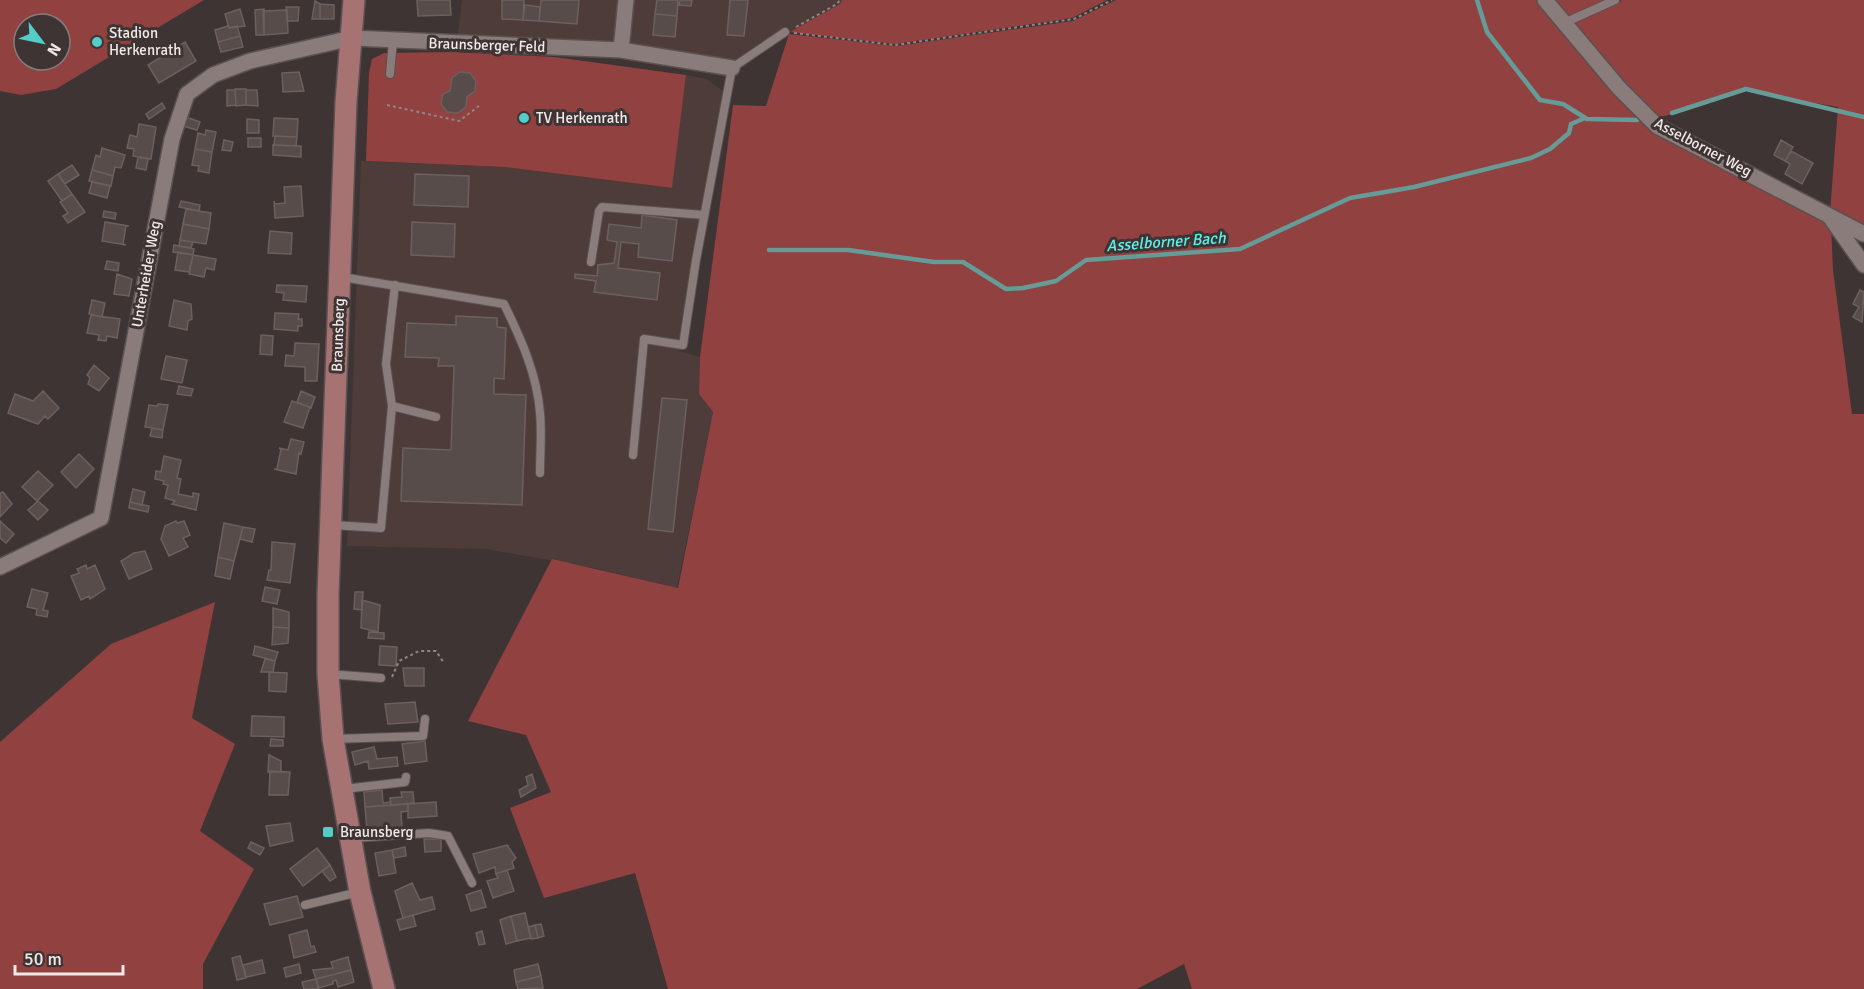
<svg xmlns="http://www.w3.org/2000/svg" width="1864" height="989" font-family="Signika,sans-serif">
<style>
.built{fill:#4e3c3a}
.green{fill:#904140;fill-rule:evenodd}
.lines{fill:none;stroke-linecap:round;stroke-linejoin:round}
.stream{stroke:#669b98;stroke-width:4.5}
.building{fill:#584c4b;stroke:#6c605f;stroke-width:1.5}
.service-casing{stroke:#5a5150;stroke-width:10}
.minor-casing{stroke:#5a5150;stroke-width:18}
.secondary-casing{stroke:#5a5150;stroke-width:24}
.path{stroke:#8e8584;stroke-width:2;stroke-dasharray:3 3;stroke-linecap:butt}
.service{stroke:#897c7b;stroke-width:8}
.minor{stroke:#897c7b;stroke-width:15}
.secondary{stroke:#a77272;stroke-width:21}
.poi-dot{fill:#54cdc8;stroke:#3e3433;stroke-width:2}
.labels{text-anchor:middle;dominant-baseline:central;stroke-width:6;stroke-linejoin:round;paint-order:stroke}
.poi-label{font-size:15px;fill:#f0e9e8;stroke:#3e3433;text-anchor:start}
.street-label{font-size:15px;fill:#f0e9e8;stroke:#3e3433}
.water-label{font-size:16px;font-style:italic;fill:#5ef1ea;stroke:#3e3433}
</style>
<rect width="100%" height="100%" fill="#3e3433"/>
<!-- built -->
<path class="built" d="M462 0H842L840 4 790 32H784L744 67 721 63 457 42Z
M686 75 707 79 724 92 679 351 700 357 699 394 713 412 677 588 590 567 485 549 347 546 361 161 505 167 671 188Z"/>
<!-- green -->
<path class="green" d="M0 0H204L56 89 21 95 0 91ZM24 24H60V60H24Z
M842 0H1107L1072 18 895 44 790 32 840 4Z
M1116 0H1540L1637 113 1831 223 1833 270 1852 414H1864V989H1192L1184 964 1137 989H668L635 873 544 898 510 808 551 792 526 735 468 721 552 559 678 588 713 412 699 394 700 357 733 105 766 106 789 34 896 46 1073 21Z
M1548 0H1608L1565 20Z
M1622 0H1864V231L1830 213 1838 107 1746 91 1655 119 1569 24Z
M451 52 555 57 686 75 672 188 505 167 366 161 369 73 372 59 384 53Z
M215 602 192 718 235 744 200 831 254 869 203 964V989H0V742L111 644Z"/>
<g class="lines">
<!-- stream -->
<path class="stream" d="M1477 0 1487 32 1540 100 1563 104 1587 119 1637 120
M1672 113 1746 89 1864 117
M769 250H848L934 262H963L1006 289 1023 288 1056 281 1086 260 1240 249 1350 198 1414 187 1531 158 1550 149 1569 133 1571 124 1585 118"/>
</g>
<!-- building -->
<path class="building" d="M417 0H450L451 15 418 16Z
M502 0H524L523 20 502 19Z
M541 0H579L577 24 539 21Z
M657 0H678L677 16 655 14Z
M680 0H692L691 6 679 5Z
M730 0H748L744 36 727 35Z
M315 1 320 4V19H312Z
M320 4 334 5V19H320Z
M525 5 540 7 539 21 523 20Z
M286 7H299L298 21H287Z
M240 9 245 26 229 28 225 14Z
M264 9V35H256L255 10Z
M287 10 288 33 264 35 263 11Z
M655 14 677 16 675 37 653 35Z
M228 26 229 28 237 26 240 36 218 42 215 30Z
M240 36 243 47 221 52 218 42Z
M185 42 196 61 159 83 148 65Z
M299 72 304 91 283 92 282 73Z
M460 72 470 73 476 81 475 91 467 97 466 107 458 113 447 112 441 104 443 94 450 91 452 78Z
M235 89H246V105L236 106Z
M227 90H235L236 105 227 106Z
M246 90H257L258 106 246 105Z
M162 103 165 108 149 119 146 114Z
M186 117 200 122 197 130 183 126Z
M274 118 298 119 297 137 273 136Z
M247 119 259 120V133H247Z
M139 124 156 127 151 159 133 156 134 149 127 148 130 135 137 137Z
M206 130 216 132 212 152 195 149 198 133 205 135Z
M275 136 297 137 296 146 274 145Z
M248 138H261V147H248Z
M224 140 233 142 231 151 222 150Z
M1781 140 1793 147 1785 161 1774 155Z
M273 145 301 146V157L273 155Z
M102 148 125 155 121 168 115 167 113 176 92 170 96 155 100 157Z
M195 149 212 152 209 173 198 171 199 166 192 165Z
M1791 151 1813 163 1802 184 1785 174 1790 164 1785 161Z
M138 157 148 159 146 170 136 168Z
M72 165 79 175 65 184 58 174Z
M92 170 113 176 111 186 89 181Z
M58 174 72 194 62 201 48 181Z
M415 174 469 176 468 207 414 205Z
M92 182 110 186 107 198 89 193Z
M301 186 303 216 275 218 274 201 275 204 285 203 284 187Z
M72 194 85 212 68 223 63 216 68 213 60 202Z
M181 201 200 205 199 211 179 207Z
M186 209 211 213 209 229 183 224Z
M104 211 116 213 115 219 103 217Z
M642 215 677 220 672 261 638 257 639 244 621 242 618 268 660 273 657 300 594 292 596 281 575 278V274L597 276 598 265 614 263 617 242 607 240 609 224 641 228Z
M105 222 129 226H126L123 244 126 245 102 241Z
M412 222 455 224 454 257 411 255Z
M183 224 209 229 206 244 180 240Z
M270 231 292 233 291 254 268 253Z
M180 240 193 242 191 248 179 246Z
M174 245 194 249 193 255 173 252Z
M178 252 193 255 189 272 175 270Z
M193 255 216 259 214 270 206 268 204 277 189 274Z
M107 261 119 263 118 271 105 269Z
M117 274 132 279 129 296 114 294Z
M277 285 307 286 306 302 283 300 284 293 276 292Z
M1860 290 1864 292 1862 322 1853 317 1859 307 1853 304Z
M92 300 105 303 102 317 89 314Z
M174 300 191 304 192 319 188 321 187 330 169 326Z
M275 313 299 314 298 319H302V326H298V331L274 329Z
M91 315 120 319 117 338 107 336 106 341 98 340 99 335 87 333Z
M456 316 497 318V327L506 328 504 379 494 378V394L526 395 522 505 401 501 403 448 451 450 454 366H438L439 358 405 357 407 323 456 325Z
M261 335 273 336 272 355 260 354Z
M295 343 319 344 317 381H305V367L285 366 286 355 294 356Z
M166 356 187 360 182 383 161 379Z
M94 365 109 378 99 391 88 384 90 378 87 375Z
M179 386 193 389 191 396 177 394Z
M43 391 59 408 48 419 45 416 38 424 8 413 15 394 33 401Z
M301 391 315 397 311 408 297 402Z
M662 398 687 400 673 532 648 529Z
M292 401 310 407 303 428 284 422Z
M158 404 168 405 163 430 145 427 149 405 157 406Z
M152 428 163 430 162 438 150 436Z
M291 439 304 442 301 454 299 453 296 474 274 469H277L281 449 279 448 288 450Z
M79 454 94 469 76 488 61 472Z
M164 456 181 460 177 478 181 479 178 494 193 497V493L199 494 196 510 172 504 175 501 165 498 168 485 163 484 164 481 155 479 156 471 161 472Z
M38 471 53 485 37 501 22 487Z
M133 489 145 492 142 505 130 502Z
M3 492 12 504 0 517V493Z
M38 501 48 510 38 520 28 510Z
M130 502 149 506 148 512 129 508Z
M0 521 14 534 6 543 0 538Z
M176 521 177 523 184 521 190 535 183 538 188 547 169 556 161 539 165 526Z
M224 523 243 527 234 561 218 557Z
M243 527 255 529 252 542 240 539Z
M272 542 295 544 290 583 267 580 269 570H271Z
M145 551 152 569 129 579 121 561 134 553Z
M218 557 234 561 230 579 215 576Z
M86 565 87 569 95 565 105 589 90 599 89 596 81 600 71 576 79 573 77 569Z
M265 587 280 590 277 604 262 601Z
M32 589 48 593 43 610 48 611 47 617 36 615 37 609 27 607Z
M355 592H363L362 610 354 609Z
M362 600 380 605 378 632 361 628Z
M273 608 289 612V628L273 627Z
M273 627 289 628 288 643 272 645Z
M369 632 384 633V639L368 638Z
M255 646 278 652 275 661 253 655Z
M380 646 397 647 396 666 379 665Z
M265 659 275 661 273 672H261Z
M403 668H424V686H405Z
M269 672 287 673 286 692 269 691Z
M415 702 418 722 388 724 385 704Z
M252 716 284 717V737L251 736Z
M271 739 283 740V746H270Z
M425 741 427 761 405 764 402 744Z
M374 747 377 759 397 757 398 766 369 769 368 761 355 765 352 752Z
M269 755 281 761V772H268Z
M270 771 290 772 288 795H269Z
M532 774 536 788 521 797 519 790 528 785 526 777Z
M382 790 383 803 391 802V805L365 807 364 792Z
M401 792H413L414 803 391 805 390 798 402 797Z
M436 802 437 816 408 818V804Z
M408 804V811L401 812 402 827 367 830 365 807Z
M290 823 293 841 270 846 266 826Z
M424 839H441V851L425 852Z
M251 842 264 848 260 855 248 848Z
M507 845 516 858 512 862 514 868 496 874 495 867 479 873 473 854Z
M405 847 406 856 394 858 392 850Z
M317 848 330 865 303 886 290 869Z
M392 850 396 873 379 876 375 853Z
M330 865 336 877 330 881 322 871Z
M507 870 514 891 493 898 487 881 498 878 496 874Z
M412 883 420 900 432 897 435 909 403 918 395 891Z
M481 890 486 907 471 911 466 895Z
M297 896 303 917 270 925 264 904Z
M525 913 531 938 517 941 511 916Z
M413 915 416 926 400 930 397 920Z
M511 916 517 941 506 944 500 920Z
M541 924 544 936 538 938 535 925Z
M535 925 538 938 531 939 528 927Z
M307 930 311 947 314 946 316 952 294 958 289 935Z
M482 931 485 944 479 945 476 933Z
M240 956 246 978 237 980 232 958Z
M348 957 351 970 316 979 313 970 333 968 331 962Z
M262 960 265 973 246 977 243 965Z
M299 964 301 973 286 977 284 968Z
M538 964 541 976 516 982 514 970Z
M351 970 354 982 338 987 336 980 333 981V984L318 988 316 979Z
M541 976 543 988 518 989 516 982Z
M316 979 319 989H304L302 982Z"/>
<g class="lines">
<defs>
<path id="service" d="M1564 23 1615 0
M390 74 393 41
M591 262 599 211 602 207 704 215
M342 277 504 304C521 339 537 374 540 413 542 432 540 453 540 473
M395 285 386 364 392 406 436 417
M633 455 644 339 683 345 696 260 732 68 785 32
M333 525 381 528 392 406
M328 674 381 678
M334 739 423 736 425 719
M344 789 405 782 406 777
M352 838 429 833 448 836 472 883
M305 905 359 892"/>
<path id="minor" d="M1545 0 1619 88 1657 126 1864 234
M621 50 626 0
M1830 217 1864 265
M0 567 101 518 172 139 187 94 213 75 250 61 352 38 621 50 732 68"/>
<path id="secondary" d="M354 0 346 102 328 595V674L333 739 360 892 384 989"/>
</defs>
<!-- service casing -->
<use href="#service" class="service-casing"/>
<!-- minor casing -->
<use href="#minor" class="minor-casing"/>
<!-- secondary casing -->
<use href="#secondary" class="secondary-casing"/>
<!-- path -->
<path class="path" d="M796 27 837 4 840 0
M794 33 895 45 1074 19 1112 0
M387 105 459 121 479 106
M392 677 399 661 419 651H436L444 663"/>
<!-- service -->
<use href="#service" class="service"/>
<!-- minor -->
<use href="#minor" class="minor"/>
<!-- secondary -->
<use href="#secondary" class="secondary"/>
</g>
<!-- markers -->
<g class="poi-dot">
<circle cx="97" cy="42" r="6"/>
<circle cx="524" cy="118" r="6"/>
<rect x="322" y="826" width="12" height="12" rx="3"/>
</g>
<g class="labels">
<!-- poi labels -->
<g class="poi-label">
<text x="109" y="33">Stadion<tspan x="109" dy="17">Herkenrath</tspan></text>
<text x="536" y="118">TV Herkenrath</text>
<text x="340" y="832">Braunsberg</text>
</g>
<!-- street labels -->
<g class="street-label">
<text transform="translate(487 45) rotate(2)">Braunsberger Feld</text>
<text transform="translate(1703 147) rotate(28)">Asselborner Weg</text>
<text transform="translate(146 274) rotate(-80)">Unterheider Weg</text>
<text transform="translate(338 335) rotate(-88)">Braunsberg</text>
</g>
<!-- water labels -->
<g class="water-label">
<text transform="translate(1166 242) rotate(-4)">Asselborner Bach</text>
</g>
</g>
<!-- north arrow -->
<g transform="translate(42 42) rotate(122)"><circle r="28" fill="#3e3433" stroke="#857c7b" stroke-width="1.5"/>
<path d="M0-4.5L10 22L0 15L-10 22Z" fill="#54cdc8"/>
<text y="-9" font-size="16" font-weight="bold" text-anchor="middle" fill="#f0e9e8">N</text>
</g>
<!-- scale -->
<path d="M15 965v9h108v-9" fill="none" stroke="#f0e9e8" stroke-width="3"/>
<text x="24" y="965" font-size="18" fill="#f0e9e8" stroke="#3e3433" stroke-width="4.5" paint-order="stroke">50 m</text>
</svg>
